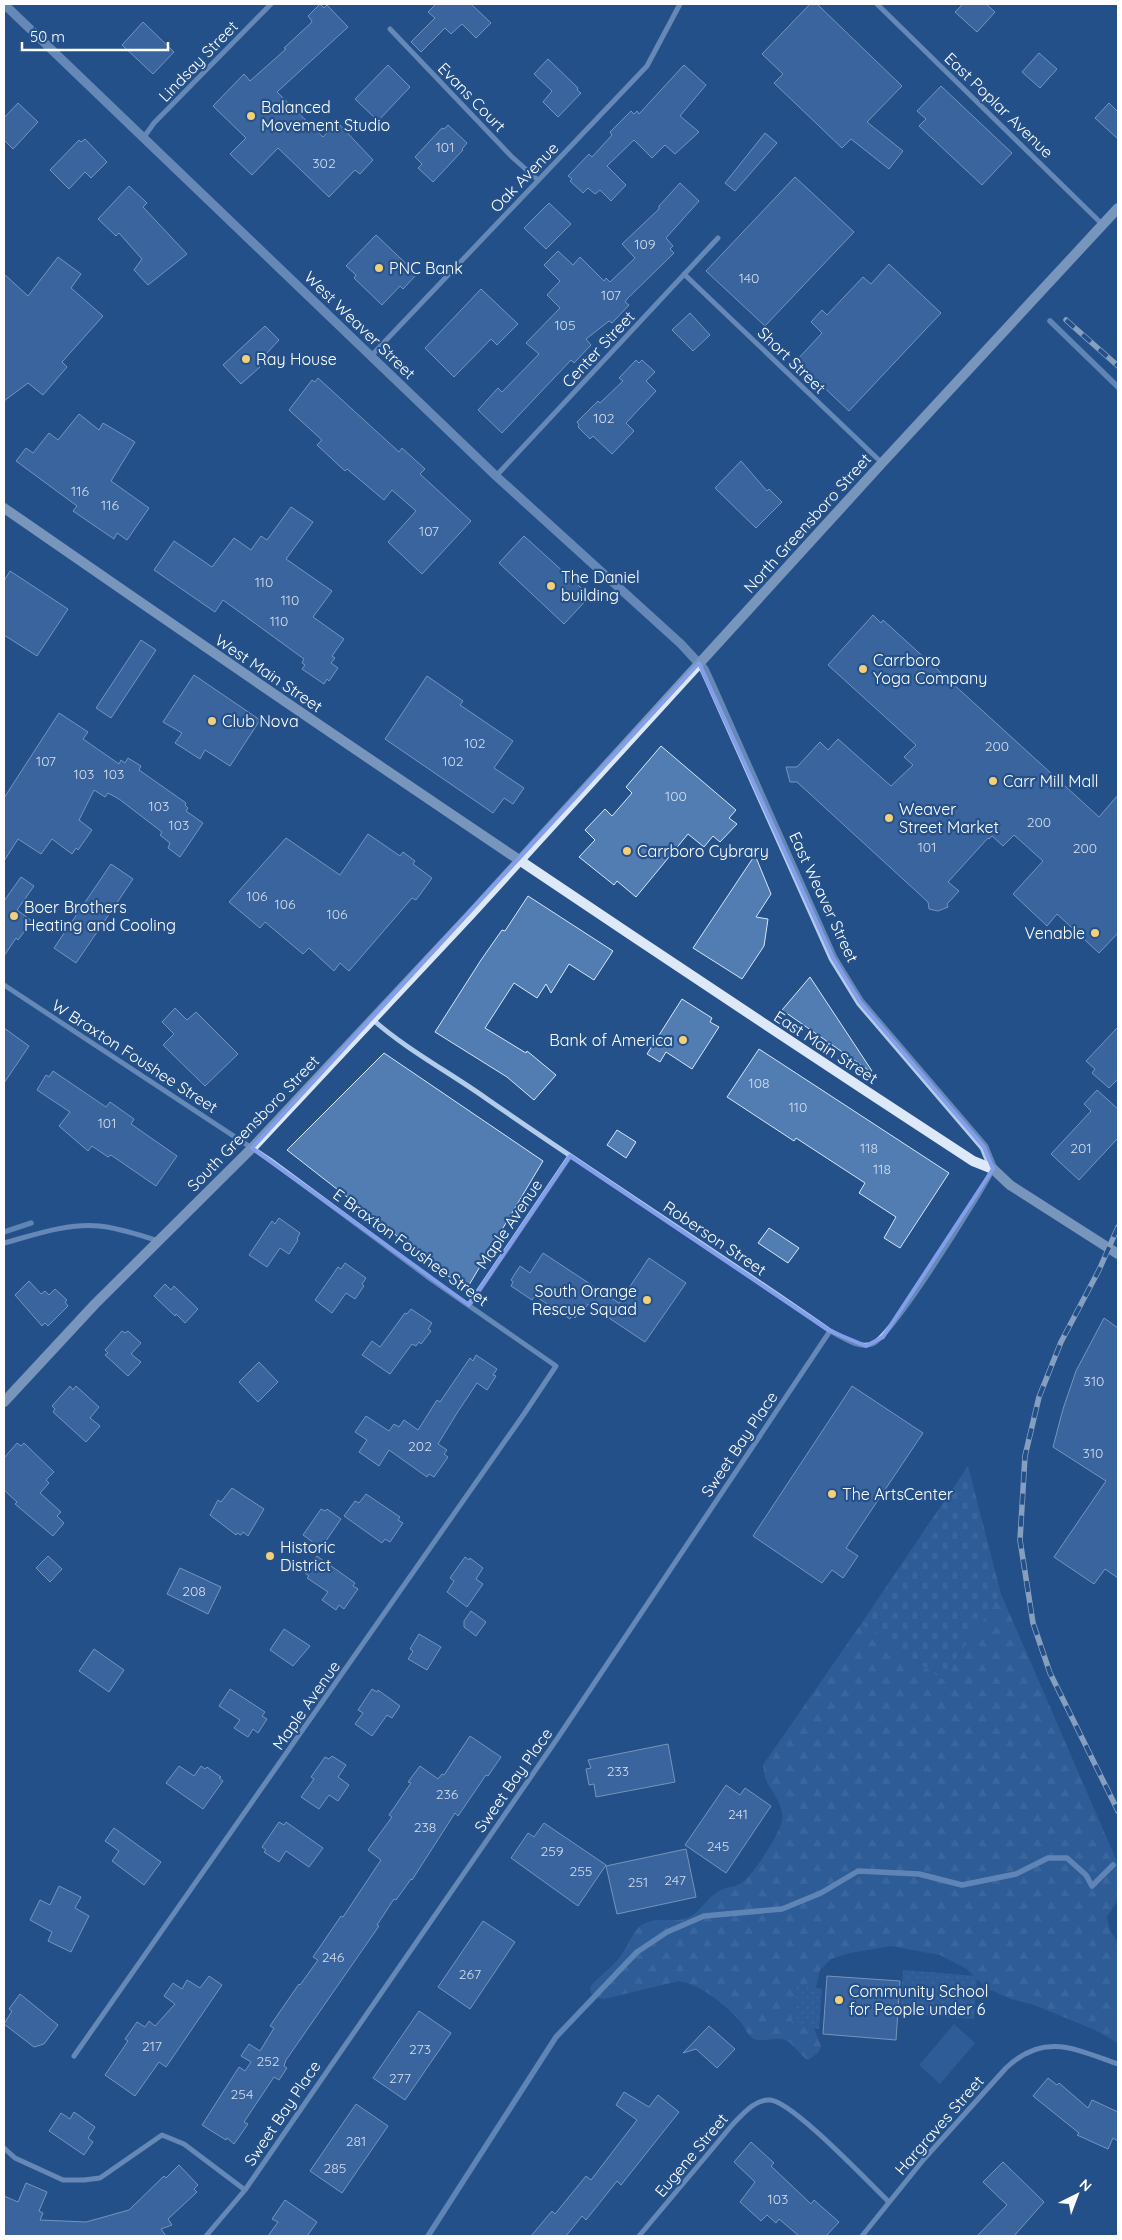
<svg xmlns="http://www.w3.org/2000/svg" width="1122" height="2240" font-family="Quicksand,sans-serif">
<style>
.grass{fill:#3a6ba7}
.forest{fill:url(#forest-firs)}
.cemetery{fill:url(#cemetery-stones)}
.park{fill:url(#park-dots)}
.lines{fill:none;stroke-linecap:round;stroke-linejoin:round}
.stream{stroke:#a7c6ea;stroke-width:5.5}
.building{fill:#527db3;stroke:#d7e6f8}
.minor{stroke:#b3ccea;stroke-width:5}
.tertiary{stroke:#b3ccea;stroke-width:9}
.secondary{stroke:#dde9f8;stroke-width:10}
.rail-casing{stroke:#fff;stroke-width:5.5}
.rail{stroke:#25518a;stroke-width:4;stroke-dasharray:11;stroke-linecap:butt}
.marked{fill:none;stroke:#839eea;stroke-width:4;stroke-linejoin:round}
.poi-dot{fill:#f4cf77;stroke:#25518a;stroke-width:2}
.labels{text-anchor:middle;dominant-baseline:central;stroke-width:4.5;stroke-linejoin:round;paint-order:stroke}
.number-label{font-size:14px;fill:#d4deec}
.street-label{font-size:16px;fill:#fff;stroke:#25518a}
.poi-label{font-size:16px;fill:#fff;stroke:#25518a;text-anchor:start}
</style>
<defs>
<pattern id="forest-firs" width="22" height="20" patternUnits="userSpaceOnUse" patternTransform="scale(1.25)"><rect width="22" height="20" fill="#3a6ba7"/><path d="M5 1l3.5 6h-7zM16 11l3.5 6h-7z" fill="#5881b4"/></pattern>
<pattern id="cemetery-stones" width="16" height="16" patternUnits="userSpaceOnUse" patternTransform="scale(1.25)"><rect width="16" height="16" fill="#3a6ba7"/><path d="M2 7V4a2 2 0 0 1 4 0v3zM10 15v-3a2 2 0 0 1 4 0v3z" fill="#5881b4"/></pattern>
<pattern id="park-dots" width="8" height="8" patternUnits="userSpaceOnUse" patternTransform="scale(1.25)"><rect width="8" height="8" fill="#3a6ba7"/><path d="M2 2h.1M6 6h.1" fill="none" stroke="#5881b4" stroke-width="1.8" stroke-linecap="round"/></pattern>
</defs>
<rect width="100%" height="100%" fill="#25518a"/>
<!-- grass -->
<path class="grass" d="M954 2024 975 2043 940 2084 919 2065Z"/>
<!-- forest -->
<path class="forest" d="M1001 1594 1118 1864V1900L1107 1917 1110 1930 1118 1943V2043L1095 2030 1034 2005 1011 1999 986 1988 967 1969 940 1955 891 1946 850 1953 831 1959 820 1970 814 1996V2028L821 2046 818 2053 808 2060C798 2054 793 2041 781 2039 772 2037 760 2044 751 2037 746 2033 744 2025 740 2021 724 2004 702 1985 679 1981L604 1999 597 1998 591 1993 590 1987C600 1975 616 1965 624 1951 630 1942 633 1930 643 1924 657 1917 671 1922 684 1919 699 1915 704 1901 716 1893 723 1887 732 1888 740 1884 752 1877 779 1835 782 1821 785 1806 772 1793 766 1780 764 1775 764 1770 763 1765L861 1624 942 1679Z"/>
<!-- cemetery -->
<path class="cemetery" d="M968 1466 1001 1594 942 1679 861 1624Z"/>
<!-- park -->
<path class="park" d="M903 1970 977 1976 974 2019 900 2013Z
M796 1985 822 1989 819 2029 792 2023Z"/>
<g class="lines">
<!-- stream -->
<path class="stream" d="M1050 321 1118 387
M4 1232 31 1223
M428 2236 556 2037 637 1952 667 1932 704 1916 782 1909 821 1893 858 1871 919 1874 962 1885 1016 1874 1048 1858H1067L1086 1875 1092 1886 1113 1865"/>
</g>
<!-- building -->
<path class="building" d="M320 4 324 8 327 5 348 27 277 92 323 137 337 122 373 160 360 174 355 170 329 197 278 148 252 175 230 154 246 138 213 106 244 74 250 81 286 49 284 48 311 23 312 21 308 16Z
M436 4H471L491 23 476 38 462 24 451 34 445 28 421 52 411 42 435 18 428 12Z
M810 4H817L902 86 867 122 903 151 889 169 851 139 842 148 774 83 783 74 762 54Z
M963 4H986L995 12 977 32 955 12Z
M143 22 174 52 153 74 122 45Z
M1039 53 1057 69 1040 88 1022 72Z
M548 59 578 88 577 90 581 93 558 117 543 102 552 91 534 74Z
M388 65 410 87 378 121 355 99Z
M684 65 706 85 680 116 699 132 675 154 665 145 652 158 634 140 607 166 626 185 611 201 600 190 595 194 588 188 583 193 570 181 572 179 568 176 589 154 592 157 612 135 610 132 631 111 634 114 637 111 639 114Z
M941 86 1012 153 982 185 919 126 926 119 917 111Z
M18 103 38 122 13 149 4 140V118Z
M1109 103 1118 112V139L1095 118Z
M448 125 467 143 462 149 463 150 433 182 418 168 422 164 415 157 442 128 444 129Z
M765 133 777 143 735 191 725 183Z
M85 139 107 162 91 178 85 172 69 189 50 170 79 140 81 142Z
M795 177 854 232 765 326 706 271Z
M680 183 699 201 666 238 673 246 670 249 674 253 628 298 625 302 629 305 612 323 609 321 586 339 591 345 574 363 571 360 502 433 478 410 498 388 502 392 539 354 526 343 560 308 547 295 560 281 544 265 558 251 573 265 580 257 604 281 606 278 610 282 635 258 622 244 659 209V206Z
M129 186 147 203 143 207 187 254 148 285 134 270 142 259 119 233 116 236 98 219Z
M549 203 571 224 546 249 524 228Z
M376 235 417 274 403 289 400 286 382 305 354 278 356 275 346 266Z
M58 257 81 274 71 288 103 316 62 362 67 367 43 395 28 383 4 401V274L28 296Z
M889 264 941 313 849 411 796 361 822 333 811 322 822 310 827 315 863 277 871 284Z
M481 289 518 324 497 345 491 339 454 377 425 348Z
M690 313 710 335 693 351 672 330Z
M265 326 279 340 257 364 260 367 241 384 223 365Z
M636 360 639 363 642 360 655 372 646 381 656 391 626 423 634 431 612 454 593 436 590 439 578 427 579 425 577 422 598 401 600 403 623 381 619 378Z
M318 378 399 452 402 448 425 469 420 474 471 521 422 574 388 542 416 511 392 490 384 500 347 469 345 471 317 445 322 440 289 410 312 380 315 382Z
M79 414 99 430 103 423 135 442 111 481 149 508 127 540 117 533 114 539 73 511 77 506 16 461 26 448 33 453 49 433 58 440Z
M741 461 767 491 769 489 782 502 756 528 715 488Z
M291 507 313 522 286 559 332 591 313 617 344 639 332 656 335 658 331 663 338 668 329 681 327 679 324 684 302 669 305 665 302 663 304 659 223 600 215 612 154 570 174 541 212 567 234 538 251 550 261 536 267 540Z
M524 536 590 596 564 624 499 563Z
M10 571 68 609 37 656 4 635V581Z
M873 615 881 623 883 620 1099 817 1118 795V933L1099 953 1057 914 1047 926 1013 894 1043 861 1014 835 1003 846 992 836 989 839 988 838 948 882 959 891 947 904 948 907 938 911 929 909 928 902 797 782H790L786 767H797L820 742 828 750 838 739 891 786 913 765 904 757 916 745 828 665Z
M141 640 156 650 111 718 96 708Z
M194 675 260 720 230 766 205 750 200 759 175 743 182 733 163 722Z
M427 676 463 701 460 705 513 741 494 768 524 788 513 804 504 798 493 813 385 739Z
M59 713 88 732 83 739 119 764 121 760 125 763 128 758 141 766 139 770 186 803 185 805 188 808 186 811 203 823 180 857 168 848 170 843 160 835 162 832 119 799 108 793 105 797 94 790 79 820 92 830 78 850 76 848 72 854 52 839 41 854 18 839 4 861V798Z
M661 746 736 810 729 818 737 824 720 842 713 836 704 847 688 834 636 897 617 881 614 885 579 857 595 840 585 830 605 809 612 816 632 793 626 787Z
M368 834 400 856 403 852 415 861 413 864 432 878 416 900 412 898 349 971 340 963 334 971 309 948 303 954 265 922 260 928 229 902 286 838 340 875Z
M755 855 771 894 756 917 768 919 764 946 742 979 693 948Z
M111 864 133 879 76 963 54 948Z
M21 877 34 886 17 910 32 921 18 940 16 938 4 956V901Z
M528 896 613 951 594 980 569 964 551 993 546 984 537 998 514 983 485 1028 526 1053 527 1051 556 1075 534 1100 507 1077 435 1032 481 960 502 930 505 931Z
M810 977 872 1071 871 1072 782 1010Z
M682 999 712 1018 710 1022 719 1027 692 1069 666 1052 660 1062 647 1054Z
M175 1008 187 1020 196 1012 238 1054 205 1086 163 1045 174 1034 162 1022Z
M1118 1027V1079L1109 1088 1092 1073 1095 1069 1086 1061Z
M4 1028 29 1046 4 1083Z
M759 1049 949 1173 900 1248 884 1238 896 1217 859 1193 865 1183 796 1138 794 1141 727 1097Z
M384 1053 543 1161 466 1290 287 1150Z
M53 1071 106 1107 110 1102 134 1119 131 1124 177 1156 156 1186 111 1155 108 1157 92 1146 88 1151 59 1126 70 1112 37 1090 46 1075 49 1077Z
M1097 1090 1118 1109V1138L1079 1180 1051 1154 1091 1111 1084 1104Z
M617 1130 636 1142 626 1158 607 1145Z
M279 1218 300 1233 297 1239 298 1240 289 1254 280 1248 267 1267 249 1255 272 1221 275 1224Z
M769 1228 799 1248 788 1263 758 1243Z
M543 1253 619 1303 649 1258 686 1283 645 1342 588 1304 581 1315 578 1313 575 1318 572 1315 570 1319 535 1296 532 1300 511 1286 513 1282 511 1280 520 1266 530 1273Z
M345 1263 366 1278 362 1284 364 1286 355 1299 346 1293 332 1313 315 1300 338 1267 341 1269Z
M29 1281 41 1294 45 1291 49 1295 55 1289 67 1300 65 1302 68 1306 48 1326 45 1323 42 1326 15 1295Z
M165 1284 171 1290 174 1286 198 1309 185 1323 176 1314 175 1316 154 1296Z
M411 1309 432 1323 428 1329 431 1331 421 1344 419 1342 416 1346 412 1344 390 1374 362 1355 372 1341 380 1347 405 1313 407 1314Z
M1104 1318 1118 1328V1578L1105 1569 1094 1584 1054 1557 1106 1481 1053 1447 1063 1409 1076 1371Z
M122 1331 125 1333 128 1331 141 1343 131 1354 141 1362 128 1376 105 1355 108 1353 105 1350Z
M476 1355 497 1369 493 1375 496 1376 487 1390 477 1383 457 1413 438 1444 447 1450 444 1454 448 1457 434 1477 429 1474 427 1477 389 1450 379 1466 359 1452 367 1440 355 1432 366 1416 389 1431 394 1424 399 1427 404 1420 418 1430 437 1400 440 1402 470 1358 473 1361Z
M259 1362 278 1382 258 1402 239 1382Z
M70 1386 73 1390 76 1386 99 1407 90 1418 100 1426 86 1442 53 1412 55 1409 52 1406Z
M852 1386 923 1433 846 1548 858 1556 843 1578 832 1570 822 1583 753 1536Z
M17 1443 21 1446 24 1443 54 1472 46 1480 49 1483 40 1493 61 1512 57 1516 64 1523 53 1536 15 1504 17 1502 4 1490V1458Z
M232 1488 264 1509 248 1536 243 1532 241 1535 237 1533 236 1535 210 1515 218 1500 221 1502Z
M366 1494 400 1517 398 1520 403 1523 390 1542 385 1539 382 1543 344 1516 355 1501 359 1503Z
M321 1509 325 1511 327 1509 341 1519 321 1548 303 1535Z
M48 1556 62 1569 50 1582 36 1568Z
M317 1556 355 1583 353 1586 358 1589 344 1609 339 1605 336 1610 322 1600 328 1592 307 1578 309 1576 305 1573Z
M465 1557 469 1560 470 1558 483 1568 476 1579 483 1584 467 1607 447 1592 454 1581 450 1578Z
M180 1568 221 1587 208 1614 167 1594Z
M471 1611 486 1622 476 1636 464 1627V1621Z
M284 1629 310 1646 293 1666 270 1650Z
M419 1634 441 1647 427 1670 408 1659 413 1651 410 1649Z
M94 1649 124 1670 109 1692 79 1671Z
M230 1689 265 1712 262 1716 267 1719 258 1733 253 1729 248 1737 234 1728 240 1720 219 1706Z
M372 1689 377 1692 378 1690 400 1706 392 1718 387 1715 372 1736 355 1724 363 1713 358 1710Z
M470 1736 501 1757 488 1776 486 1775 458 1816 455 1813 412 1880 411 1879 396 1900 394 1899 377 1925 379 1926 286 2060 284 2066 287 2068 279 2080 274 2077 244 2122 248 2124 234 2144 227 2138 226 2140 202 2125 239 2067 245 2071 251 2062 241 2056 249 2044 260 2051 274 2028 270 2026 299 1984 300 1985 318 1960 313 1957 341 1916 343 1917 381 1860 368 1850 392 1817 389 1815 411 1783 408 1782 420 1766 438 1779 442 1774 444 1775Z
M668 1744 675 1782 596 1797 594 1784 589 1785 586 1769 591 1768 588 1760Z
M332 1756 346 1765 338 1777 349 1785 338 1801 329 1795 319 1809 301 1797 314 1779 311 1777 325 1757 329 1759Z
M179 1766 194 1776 201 1766 205 1769 207 1767 221 1777 219 1778 223 1781 203 1809 166 1783Z
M726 1785 740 1795 745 1788 771 1806 726 1873 685 1845Z
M279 1822 284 1825 286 1822 323 1848 309 1867 286 1851 279 1862 264 1852 266 1850 262 1847Z
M544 1823 606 1865 578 1906 511 1858 528 1833 534 1837Z
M114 1828 161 1862 144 1885 112 1861 119 1851 105 1841Z
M686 1849 696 1897 617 1914 606 1866Z
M59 1886 81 1897 75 1908 89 1916 71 1952 48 1941 52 1932 30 1920 40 1900 50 1905Z
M483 1921 515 1942 470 2009 438 1987Z
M209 1976 222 1985 166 2067 159 2062 135 2096 105 2075 128 2041 125 2039 137 2022 145 2027 149 2021 155 2026 175 2004 164 1996 173 1983 182 1989 187 1980 200 1988Z
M827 1976 900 1981 896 2040 823 2034Z
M20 1994 58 2025 44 2044 34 2047 4 2024 12 2011 9 2009Z
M419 2011 451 2033 405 2100 373 2078Z
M709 2026 735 2049 717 2068 696 2049 683 2053Z
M1048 2078 1057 2085 1059 2083 1088 2108 1092 2100 1118 2112V2141L1113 2138 1108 2149 1077 2135 1079 2133 1033 2096Z
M624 2092 649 2107 658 2095 679 2112 621 2185 617 2181 586 2220 582 2216 566 2236H531L552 2211 555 2214 586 2176 591 2180 637 2120 616 2105Z
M356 2104 388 2126 342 2193 310 2171Z
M74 2112 95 2127 88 2138 93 2142 84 2155 49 2131 61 2113 70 2119Z
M751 2142 774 2163 771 2166 811 2204 814 2200 839 2222 826 2236H799L779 2219 776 2223 767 2215 761 2221 740 2202 755 2182 734 2162Z
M1003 2162 1044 2202 1014 2236H977L1007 2205 983 2182Z
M179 2165 198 2185 194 2189 197 2192 168 2219 172 2225 161 2229 166 2236H4V2196L18 2202 26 2183 47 2192 39 2211 43 2213 40 2220 86 2222 129 2210 164 2176 166 2178Z
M285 2200 317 2222 307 2236H268L278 2222 272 2219Z"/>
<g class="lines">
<!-- minor -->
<path class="minor" d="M877 4 1103 225
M390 29 512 157 538 180
M144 137 154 123 271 4
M684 274 882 463
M371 356 647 66 680 4
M496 476 718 238
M4 985 270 1160 432 1280 556 1366 524 1414 74 2056
M372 1019C407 1050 449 1072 487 1099 601 1178 717 1252 830 1331 843 1337 858 1349 872 1344 892 1337 979 1196 993 1169
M4 1243C34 1235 67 1223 99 1226 120 1228 139 1235 159 1241
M469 1305 570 1156
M4 2148 15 2158 63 2180H84L100 2178 162 2135 184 2144 245 2190
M206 2236 245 2190 557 1739 830 1331
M639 2236 733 2124C743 2114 755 2099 770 2100 792 2101 869 2183 889 2202
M862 2236 924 2159 1006 2068C1044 2032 1075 2049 1118 2064"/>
<!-- tertiary -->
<path class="tertiary" d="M4 4 496 476 681 644 704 669 710 682 833 958 860 1002 984 1147 993 1169"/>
<!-- secondary -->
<path class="secondary" d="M4 508C324 730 647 948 973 1161L993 1169 1010 1185 1118 1254
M4 1402 95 1304 252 1148 471 914 882 463 1118 208"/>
<defs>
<path id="rail" d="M1066 320 1118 366
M1118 1227 1099 1270 1061 1342 1039 1397 1025 1456 1020 1540 1033 1623 1050 1673 1118 1811"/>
</defs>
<!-- rail casing -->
<use href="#rail" class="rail-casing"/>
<!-- rail -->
<use href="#rail" class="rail"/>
</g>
<!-- marked area -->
<path d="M0 0H1122V2240H0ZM699 663 833 958 860 1002 984 1147 993 1169 883 1337 866 1346 830 1331 570 1156 469 1305 252 1148Z" fill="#25518a" fill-opacity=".55" fill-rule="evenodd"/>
<path class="marked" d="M699 663 833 958 860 1002 984 1147 993 1169 883 1337 866 1346 830 1331 570 1156 469 1305 252 1148Z"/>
<!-- markers -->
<g class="poi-dot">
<circle cx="251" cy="116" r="5"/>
<circle cx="379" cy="268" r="5"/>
<circle cx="246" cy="359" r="5"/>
<circle cx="551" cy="586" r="5"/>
<circle cx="863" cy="669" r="5"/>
<circle cx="212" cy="721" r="5"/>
<circle cx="993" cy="781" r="5"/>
<circle cx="889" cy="818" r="5"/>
<circle cx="627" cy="851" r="5"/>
<circle cx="14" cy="916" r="5"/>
<circle cx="1095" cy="933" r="5"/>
<circle cx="683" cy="1040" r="5"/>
<circle cx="647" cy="1300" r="5"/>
<circle cx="832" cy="1494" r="5"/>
<circle cx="270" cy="1556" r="5"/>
<circle cx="839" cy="2000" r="5"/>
</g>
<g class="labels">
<!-- number labels -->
<g class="number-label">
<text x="445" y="147">101</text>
<text x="324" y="163">302</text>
<text x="645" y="244">109</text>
<text x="749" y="278">140</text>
<text x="611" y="295">107</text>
<text x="565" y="325">105</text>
<text x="604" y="418">102</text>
<text x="80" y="491">116</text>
<text x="110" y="505">116</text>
<text x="429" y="531">107</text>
<text x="264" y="582">110</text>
<text x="290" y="600">110</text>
<text x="279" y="621">110</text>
<text x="475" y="743">102</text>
<text x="997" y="746">200</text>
<text x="46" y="761">107</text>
<text x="453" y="761">102</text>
<text x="84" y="774">103</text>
<text x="114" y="774">103</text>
<text x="676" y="796">100</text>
<text x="159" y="806">103</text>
<text x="1039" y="822">200</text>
<text x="179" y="825">103</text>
<text x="927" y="847">101</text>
<text x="1085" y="848">200</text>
<text x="257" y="896">106</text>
<text x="285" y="904">106</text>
<text x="337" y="914">106</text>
<text x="759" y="1083">108</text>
<text x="798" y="1107">110</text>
<text x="107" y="1123">101</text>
<text x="869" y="1148">118</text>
<text x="1081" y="1148">201</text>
<text x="882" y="1169">118</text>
<text x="1094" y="1381">310</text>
<text x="420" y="1446">202</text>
<text x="1093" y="1453">310</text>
<text x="194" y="1591">208</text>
<text x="618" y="1771">233</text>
<text x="447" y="1794">236</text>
<text x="738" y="1814">241</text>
<text x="425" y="1827">238</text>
<text x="718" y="1846">245</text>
<text x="552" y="1851">259</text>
<text x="581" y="1871">255</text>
<text x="675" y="1880">247</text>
<text x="638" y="1882">251</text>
<text x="333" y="1957">246</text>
<text x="470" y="1974">267</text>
<text x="152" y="2046">217</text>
<text x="420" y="2049">273</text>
<text x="268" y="2061">252</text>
<text x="400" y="2078">277</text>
<text x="242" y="2094">254</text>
<text x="356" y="2141">281</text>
<text x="335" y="2168">285</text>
<text x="778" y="2199">103</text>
</g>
<!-- street labels -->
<g class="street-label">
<text transform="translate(198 61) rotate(-46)">Lindsay Street</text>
<text transform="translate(472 97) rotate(46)">Evans Court</text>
<text transform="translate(999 105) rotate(44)">East Poplar Avenue</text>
<text transform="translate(524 177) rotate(-46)">Oak Avenue</text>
<text transform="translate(360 325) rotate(44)">West Weaver Street</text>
<text transform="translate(598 349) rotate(-47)">Center Street</text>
<text transform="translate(792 360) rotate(44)">Short Street</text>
<text transform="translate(807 523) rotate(-48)">North Greensboro Street</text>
<text transform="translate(269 673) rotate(34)">West Main Street</text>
<text transform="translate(824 897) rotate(65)">East Weaver Street</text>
<text transform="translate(826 1047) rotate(33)">East Main Street</text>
<text transform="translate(135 1056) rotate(33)">W Braxton Foushee Street</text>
<text transform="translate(253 1123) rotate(-46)">South Greensboro Street</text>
<text transform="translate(509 1224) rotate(-56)">Maple Avenue</text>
<text transform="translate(715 1238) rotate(34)">Roberson Street</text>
<text transform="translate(411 1247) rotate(36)">E Braxton Foushee Street</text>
<text transform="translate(739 1444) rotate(-56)">Sweet Bay Place</text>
<text transform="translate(306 1705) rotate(-55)">Maple Avenue</text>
<text transform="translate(513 1780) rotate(-55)">Sweet Bay Place</text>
<text transform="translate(282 2113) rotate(-56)">Sweet Bay Place</text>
<text transform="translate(939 2125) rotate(-49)">Hargraves Street</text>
<text transform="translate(691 2155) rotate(-50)">Eugene Street</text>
</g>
<!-- poi labels -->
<g class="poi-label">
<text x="261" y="107">Balanced<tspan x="261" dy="18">Movement Studio</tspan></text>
<text x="389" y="268">PNC Bank</text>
<text x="256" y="359">Ray House</text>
<text x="561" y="577">The Daniel<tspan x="561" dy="18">building</tspan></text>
<text x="873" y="660">Carrboro<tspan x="873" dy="18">Yoga Company</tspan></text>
<text x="222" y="721">Club Nova</text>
<text x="1003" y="781">Carr Mill Mall</text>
<text x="899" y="809">Weaver<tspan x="899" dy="18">Street Market</tspan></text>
<text x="637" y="851">Carrboro Cybrary</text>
<text x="24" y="907">Boer Brothers<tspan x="24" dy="18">Heating and Cooling</tspan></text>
<text x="1085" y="933" text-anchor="end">Venable</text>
<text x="673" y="1040" text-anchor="end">Bank of America</text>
<text x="637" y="1291" text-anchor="end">South Orange<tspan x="637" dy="18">Rescue Squad</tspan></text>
<text x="842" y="1494">The ArtsCenter</text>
<text x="280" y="1547">Historic<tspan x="280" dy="18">District</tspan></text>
<text x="849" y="1991">Community School<tspan x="849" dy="18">for People under 6</tspan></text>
</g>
</g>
<!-- border -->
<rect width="1122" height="2240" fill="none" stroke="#ffffff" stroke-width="10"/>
<!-- north arrow -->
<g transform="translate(1077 2195) rotate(42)" stroke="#25518a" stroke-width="4" paint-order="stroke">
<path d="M0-4L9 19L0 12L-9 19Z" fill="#ffffff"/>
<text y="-8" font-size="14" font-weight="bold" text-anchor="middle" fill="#ffffff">N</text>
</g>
<!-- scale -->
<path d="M22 42v8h146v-8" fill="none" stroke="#ffffff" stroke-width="2.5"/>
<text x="30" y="42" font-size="15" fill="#ffffff" stroke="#25518a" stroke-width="4" paint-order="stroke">50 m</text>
</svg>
